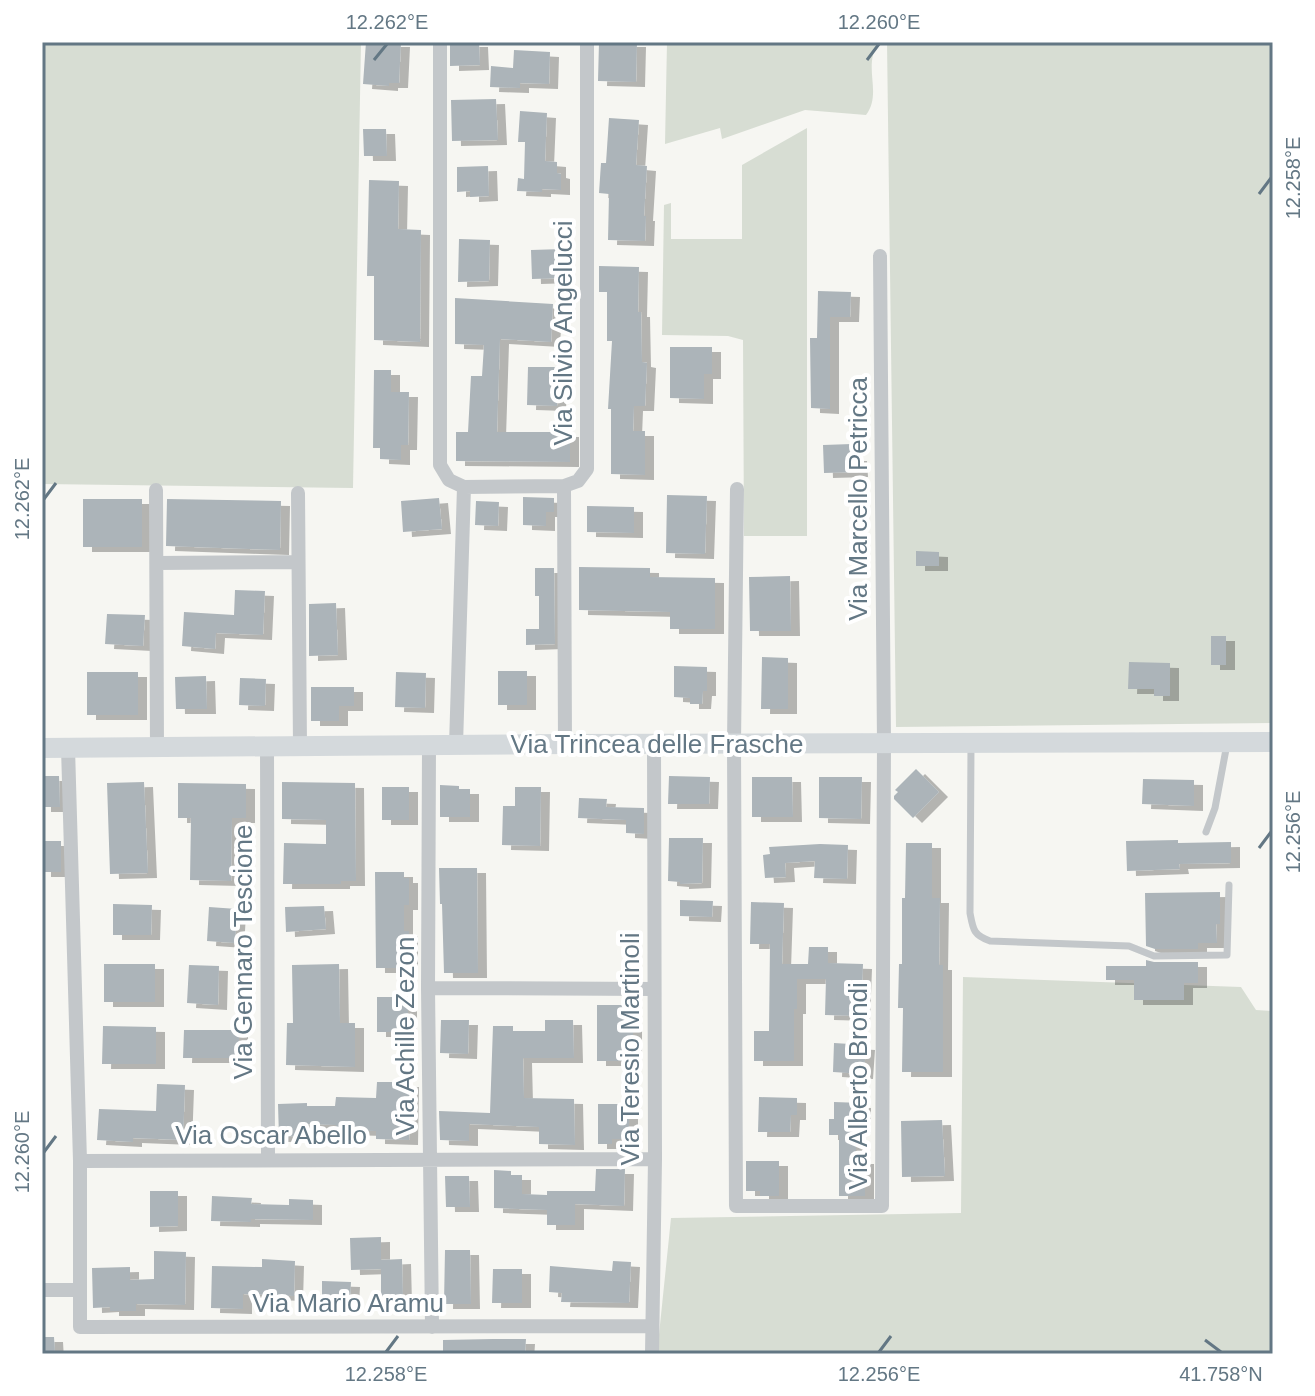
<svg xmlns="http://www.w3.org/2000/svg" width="1315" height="1396" font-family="Helvetica,sans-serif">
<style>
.green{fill:#d7ddd3}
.building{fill:#acb4b9;filter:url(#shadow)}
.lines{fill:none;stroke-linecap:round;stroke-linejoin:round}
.lane{stroke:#c3c7ca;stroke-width:7}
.street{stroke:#c3c7ca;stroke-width:14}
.secondary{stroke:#d4d9dc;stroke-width:20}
.ticks{fill:none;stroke:#637784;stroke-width:3}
.labels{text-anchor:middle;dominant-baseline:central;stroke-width:8;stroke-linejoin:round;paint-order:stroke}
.street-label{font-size:26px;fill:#637784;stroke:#fff}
.neatline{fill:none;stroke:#637784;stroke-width:3}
.ticks-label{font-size:20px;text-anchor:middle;fill:#637784}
</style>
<defs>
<filter id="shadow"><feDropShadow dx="9" dy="5" stdDeviation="0" flood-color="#0004"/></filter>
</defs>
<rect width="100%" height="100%" fill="#f6f6f2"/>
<!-- green -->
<path class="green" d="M42 42H361L353 488 42 484Z
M667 42H879C877 46 874 50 873 55 868 75 880 97 866 115L805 110 722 139 720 128 665 144Z
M887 42H1273V723L896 727Z
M807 128V536H744L743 340 728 336 662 335 664 205 671 203V239H742V165Z
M963 977 1241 987 1256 1010 1273 1011V1354H657L671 1218 961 1213Z"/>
<!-- building -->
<path class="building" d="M366 42H401L399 83H389V86L363 84Z
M450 42H479L480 65 450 66Z
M599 42H637L636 82 598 81Z
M514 50 550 52 549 84 520 83V88L490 87 491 66 513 68Z
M496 99 498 140 452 141 451 100Z
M520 111 547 113 545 161 557 162V173L561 174V190L542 189V192L517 191 518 178 524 179 525 142H518Z
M609 118 639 120 636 165 647 166 644 216H646L645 241 608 240 609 194 599 193 601 163H606Z
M363 129H386L387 156H364Z
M488 166 489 196 470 197V191L457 192V167Z
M369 180 399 181 398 229 421 230 420 342 374 340V276H367Z
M459 239 490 240 489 281 458 282Z
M563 249 565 278 532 279 531 250Z
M599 266 639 267 638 312H641L642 362 647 363 645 406H634L633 431H645V475L611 474V409H608L612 341H607V292H599Z
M818 291 851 292 850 317H830V409L811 408 810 338H817Z
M455 298 553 304 551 342 500 339 497 432H570V462L456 461V432H468L471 376H482L484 345 455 344Z
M670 347H712V374H704V399L670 398Z
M528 367H558L557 406 527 405Z
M374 370H391V392H409L408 445H401V460L380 459V448H373Z
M852 444 853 456H858L859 472 824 473 823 445Z
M667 495 707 496 705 554 666 553Z
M523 497 554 498V512H546V526L523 525Z
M439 498 442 529 403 532 401 501Z
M83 499H142V547H83Z
M167 499 281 501 280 550 166 546Z
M476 501 499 502 498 526 475 525Z
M587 506 634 507V533L587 532Z
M916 551 939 552V566H916Z
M579 567 650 568V577L715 578V629H670V612L579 610Z
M535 568H554L555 644 526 645V629H539V596H535Z
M790 576 791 631H750L749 577Z
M235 590 265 591 263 635 216 633 215 649 182 646 184 612 234 615Z
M336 603 338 655 309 656V604Z
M107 614 145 615 143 646 105 644Z
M1211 636H1226V665H1211Z
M762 657 788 658V709H761Z
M1129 662 1170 663V696H1154V689H1128Z
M674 666 707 667V691H703L702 704H690V698L674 697Z
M498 671H527V705H498Z
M87 672H138V715H87Z
M396 672 426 673 425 708 395 707Z
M206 676 207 709H176L175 677Z
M240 678 266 679 265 706 239 705Z
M311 687H354V706H339V721H311Z
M916 769 939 792 913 818 894 799V796L898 792 895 790Z
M42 776H59L60 807H42Z
M669 776 710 777 709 804H668Z
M752 777H792L793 817H752Z
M819 777H862L861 819 819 818Z
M1143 779 1194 780V806L1142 804Z
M144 782 148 873 110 874 107 783Z
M282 782 355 783 356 881H341V884H283L284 843 326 844V820L282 819Z
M178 783 246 784V818H232L231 881 190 880 191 818H178Z
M440 785 459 786V789H470V817H440Z
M382 787H409V820H382Z
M515 787H541L540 846 502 845 503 806H515Z
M579 798 607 799 606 807 644 808V834L626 833V820L578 818Z
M669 838H703L702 883 680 884V882L668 881Z
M1178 840V843L1231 842V863L1179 864 1180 869 1127 871 1126 841Z
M42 841H61V872H42Z
M906 843H932V898H940L939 965H943V1072H902L903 1008H898L899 964H902V898H905Z
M820 844 848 845 847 879 814 878 815 861 785 863 786 877 765 878 763 855 770 854 769 847Z
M439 868H477L478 973H444L442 904H440Z
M375 872H404V878H409V905H404V931H409V961H402L403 968H376Z
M1220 892V924H1216L1217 943H1198V949H1155L1146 946 1145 893Z
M680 900 713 901 712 917 680 916Z
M751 902 784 903 782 964H808L809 947H828V963L863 964 861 1016 825 1015 826 979H797V1009H794V1061H754V1031H769L770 944H750Z
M113 904 152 905 151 935H113Z
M324 906 326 929 286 932 285 907Z
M209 907 237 909 235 943 207 941Z
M1146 960 1154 962H1198V983H1184V1000H1134V980H1106V966H1146Z
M104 964H155V1002H104Z
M339 964 340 1023H355V1067L286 1065 287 1023H293L292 965Z
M189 965 219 966 218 1005 187 1003Z
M377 997H408V1032H377Z
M597 1005H633V1061H597Z
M441 1020H469L468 1054 440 1053Z
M545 1020H573L574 1058H523L524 1098 574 1099 575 1145 539 1144V1127L469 1124V1141L440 1140 439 1111 490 1113 493 1026H513V1031H545Z
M103 1026 156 1027V1064H102Z
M184 1030H239V1058H183Z
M834 1043 866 1045 864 1074 833 1072Z
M377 1082H410L409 1140 376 1139V1131L336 1130V1125L307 1124V1136L279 1137 278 1104 307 1103V1106H335L336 1097 376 1098Z
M157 1084 185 1085 183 1140 133 1138V1142L97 1140 99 1109 156 1111Z
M759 1097 797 1098V1115H791L790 1132H758Z
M834 1102 862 1103V1128H856V1159H865V1196H839V1135H829V1119H834Z
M598 1104H629V1139H612V1144H598Z
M942 1120 945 1176 902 1177 901 1121Z
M746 1161H779V1196H760V1191H746Z
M596 1169H625L624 1206 575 1204V1225H547V1210L494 1208V1170L511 1171V1175H522V1194L547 1195V1191H595Z
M445 1176H469L470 1207H446Z
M150 1191H178V1226L150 1227Z
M212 1196 252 1198 251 1204 289 1205V1199L313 1200V1220L251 1219V1222L211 1221Z
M381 1237V1260L402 1259 403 1299H381V1269L351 1270 350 1238Z
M445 1250H470L471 1304H444Z
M154 1251 186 1252 185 1305 136 1304V1311H110V1307L93 1308 92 1268 130 1267V1280L154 1279Z
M262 1259 295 1261 294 1296 243 1294V1309L211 1308 212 1266 262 1267Z
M613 1261 631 1262 629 1303 561 1302 562 1293 549 1292 550 1266 612 1271Z
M493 1269H522V1303H492Z
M322 1281 351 1282 350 1300H322Z
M42 1337H54L55 1354H42Z
M493 1339H526L525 1354H443V1340Z"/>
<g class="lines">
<!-- lane -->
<path class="lane" d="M971 745 970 913C973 929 973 935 990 941L1129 946 1154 956 1227 955 1229 885
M1206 832 1215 808 1227 744"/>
<!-- street -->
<path class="street" d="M440 42V465L449 480 464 487 564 486 578 481 587 469V42
M564 486 565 744
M737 489 734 744 736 1206H882L884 743 880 256
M156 490 157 747
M298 493 300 747
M157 563 298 562
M456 745 464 487
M267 746 268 1159
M429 746 428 988 432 1327
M428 988 654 989
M80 1161 655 1159
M42 1290H80V1161L68 748
M80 1290V1327L652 1326
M652 1354 655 1159 654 744"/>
<!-- secondary -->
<path class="secondary" d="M42 748 565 744 1273 742"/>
</g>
<!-- ticks -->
<path class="ticks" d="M374 60 387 44M867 60 879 44M1259 194 1271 178M44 499 56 483M1259 848 1271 832M44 1152 56 1136M1205 1340 1221 1352M386 1352 398 1336M879 1352 891 1336"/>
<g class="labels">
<!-- street labels -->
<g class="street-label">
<text transform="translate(563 333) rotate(-90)">Via Silvio Angelucci</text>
<text transform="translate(858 499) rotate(-90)">Via Marcello Petricca</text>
<text x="657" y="744">Via Trincea delle Frasche</text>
<text transform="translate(243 952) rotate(-90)">Via Gennaro Tescione</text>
<text transform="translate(405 1036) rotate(-90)">Via Achille Zezon</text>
<text transform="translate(630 1049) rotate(-90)">Via Teresio Martinoli</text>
<text transform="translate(858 1086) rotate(-90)">Via Alberto Brondi</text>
<text x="271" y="1135">Via Oscar Abello</text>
<text x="348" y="1303">Via Mario Aramu</text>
</g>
</g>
<!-- border -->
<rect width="1315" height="1396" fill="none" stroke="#ffffff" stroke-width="88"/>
<rect x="44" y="44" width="1227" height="1308" class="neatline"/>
<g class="ticks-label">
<text x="387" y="29">12.262°E</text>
<text x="879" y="29">12.260°E</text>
<text transform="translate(1293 178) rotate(-90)" y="7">12.258°E</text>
<text transform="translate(22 499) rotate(-90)" y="7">12.262°E</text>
<text transform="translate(1293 832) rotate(-90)" y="7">12.256°E</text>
<text transform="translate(22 1152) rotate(-90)" y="7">12.260°E</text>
<text x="386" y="1381">12.258°E</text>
<text x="879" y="1381">12.256°E</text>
<text x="1221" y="1381">41.758°N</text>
</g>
</svg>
